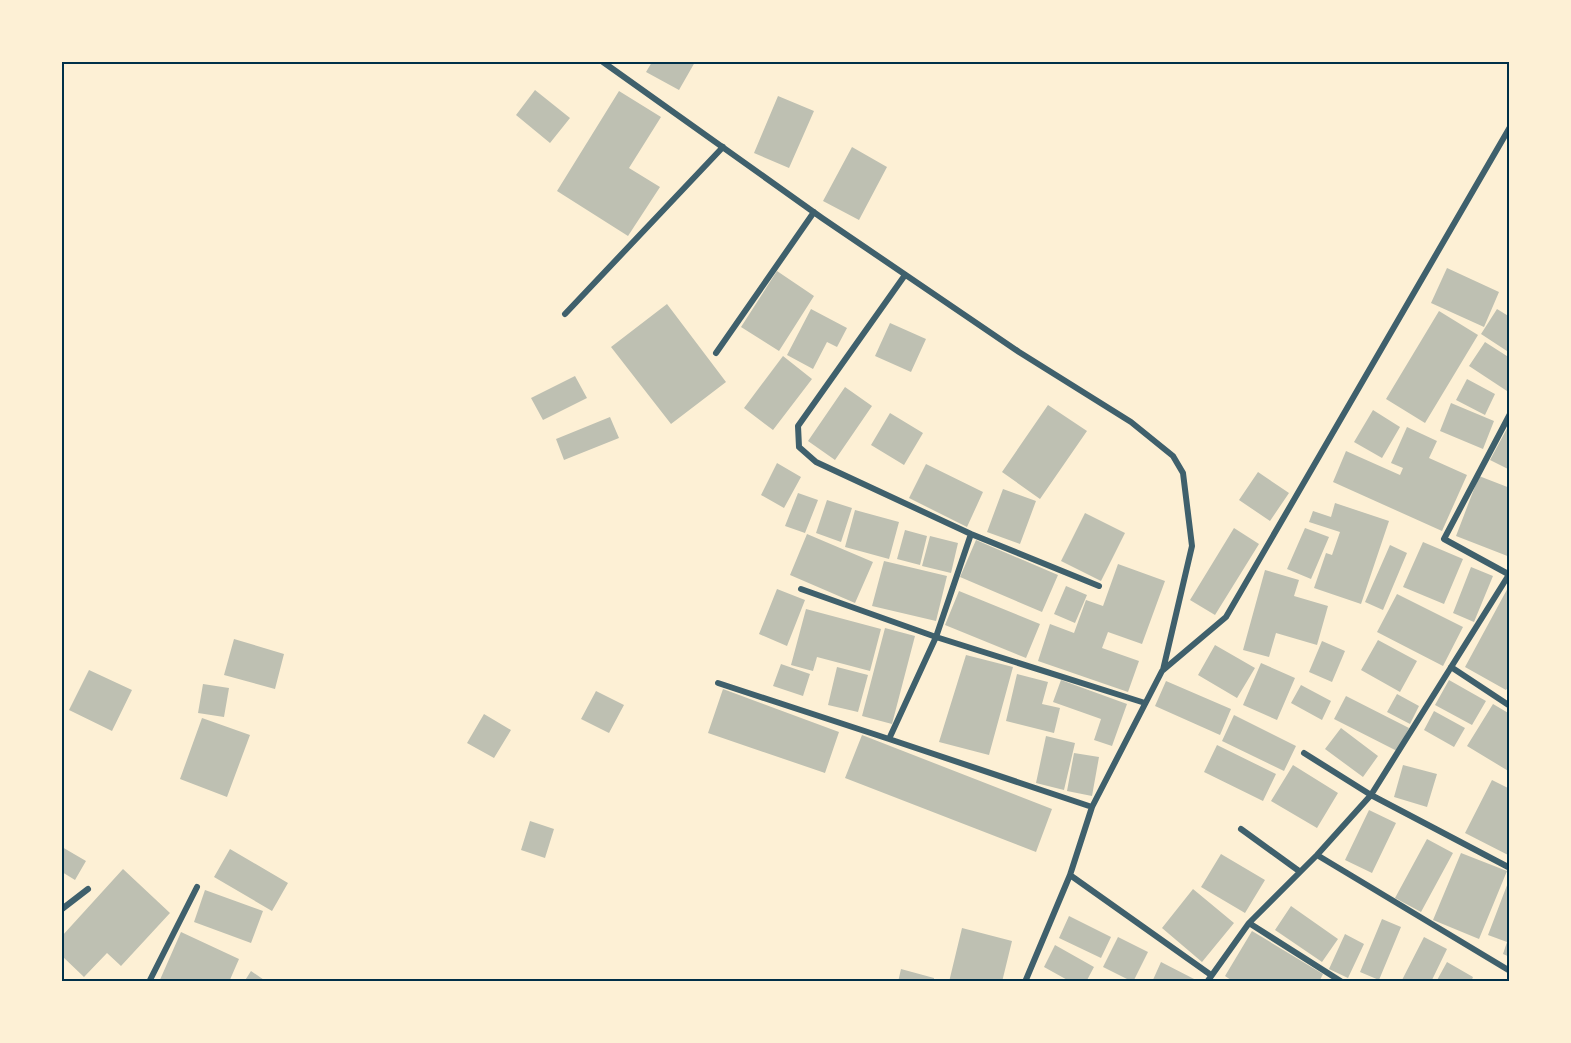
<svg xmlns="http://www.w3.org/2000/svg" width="1571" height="1043" font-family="'Roboto Condensed',sans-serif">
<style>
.building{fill:#bec0b2}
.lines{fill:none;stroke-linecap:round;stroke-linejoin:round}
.minor{stroke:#3f606c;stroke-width:6}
.neatline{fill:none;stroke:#003049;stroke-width:2}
</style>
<rect width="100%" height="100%" fill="#fdf0d5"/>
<!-- building -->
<path class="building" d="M652 62H695L679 90 646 72Z
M535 90 570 118 550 143 516 115Z
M619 91 661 117 629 168 660 187 628 236 557 191Z
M778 96 814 111 789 168 754 153Z
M852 147 887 167 859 220 823 201Z
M1447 268 1499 292 1484 327 1431 303Z
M777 271 814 296 779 351 741 327Z
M667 304 726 382 671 424 611 347Z
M811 309 847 328 837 347 827 342 813 369 787 355Z
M1497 309 1510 317V353L1481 334Z
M1439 311 1478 335 1425 423 1386 399Z
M890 323 926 339 911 372 875 356Z
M1485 342 1510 358V393L1469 366Z
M783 356 812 379 773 430 744 408Z
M575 376 587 398 543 420 531 398Z
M1467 379 1495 394 1485 415 1456 400Z
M845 387 872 406 835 460 808 441Z
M1451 403 1494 421 1483 449 1440 431Z
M1048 405 1087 431 1040 499 1002 472Z
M1373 410 1400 427 1382 458 1354 442Z
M890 413 923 433 904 465 871 445Z
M610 417 619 438 564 460 556 439Z
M1510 423V470L1490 460Z
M1407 427 1437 441 1429 458 1467 475 1442 531 1333 482 1346 451 1400 475 1403 468 1391 463Z
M777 463 801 477 784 508 761 495Z
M926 464 983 492 967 527 909 498Z
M1258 472 1289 493 1270 521 1239 500Z
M1479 476 1510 488V557L1456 536Z
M1003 489 1036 501 1020 544 987 532Z
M798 493 818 500 805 533 785 526Z
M827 500 852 508 841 542 816 533Z
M1335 503 1389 521 1361 604 1314 588 1326 553 1332 555 1340 532 1309 522 1313 511 1331 517Z
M855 510 899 522 889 559 845 547Z
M1085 513 1125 533 1101 581 1061 561Z
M1234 528 1259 544 1215 615 1190 600Z
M1305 528 1329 537 1311 579 1287 569Z
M905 530 927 536 920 565 897 559Z
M807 534 873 562 855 603 790 575Z
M930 536 958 543 951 573 922 566Z
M976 540 1058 575 1042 612 960 577Z
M1423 542 1463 559 1444 604 1403 587Z
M1390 545 1407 553 1383 610 1365 602Z
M884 561 947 576 936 621 872 606Z
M1118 564 1165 581 1142 644 1108 632 1102 648 1139 661 1128 692 1038 661 1050 624 1074 633 1086 600 1103 606Z
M1471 567 1493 576 1474 622 1453 613Z
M1265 570 1299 580 1294 596 1328 606 1317 645 1276 633 1269 657 1243 650Z
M1510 584V684L1506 690 1465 667Z
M1066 586 1087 595 1075 623 1054 614Z
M777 589 805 600 787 646 759 634Z
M959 591 1040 624 1026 658 945 625Z
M1397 594 1463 627 1443 666 1377 632Z
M806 609 881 629 870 671 817 657 813 671 791 665Z
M885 628 915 636 892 724 862 716Z
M234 639 284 654 275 689 224 675Z
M1378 640 1417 661 1400 692 1361 670Z
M1322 641 1345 651 1332 682 1309 672Z
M1215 645 1255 668 1237 698 1198 675Z
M966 655 1013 667 989 755 939 742Z
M1261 663 1295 678 1277 720 1243 705Z
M781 664 810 674 803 696 773 686Z
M837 667 868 675 858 712 828 705Z
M89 670 132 690 112 731 69 710Z
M1017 674 1048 682 1042 704 1060 708 1054 733 1006 721Z
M1061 680 1127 704 1112 746 1094 740 1101 719 1053 702Z
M1449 680 1486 701 1472 725 1435 705Z
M1166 681 1231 709 1220 735 1155 706Z
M203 684 229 688 224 717 198 713Z
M1301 685 1331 701 1322 720 1291 703Z
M723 689 839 732 825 773 708 733Z
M596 691 624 705 609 733 581 719Z
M1397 694 1419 706 1410 724 1387 712Z
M1346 696 1409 728 1397 751 1334 719Z
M1493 704 1510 714V772L1467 746Z
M1434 711 1465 728 1454 747 1424 730Z
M484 714 511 730 494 758 467 743Z
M1234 715 1296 746 1284 771 1222 741Z
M202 718 250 735 227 797 180 779Z
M1341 728 1378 756 1363 777 1325 749Z
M862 735 1052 809 1036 852 845 778Z
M1046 736 1075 743 1064 790 1036 783Z
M1217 745 1276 774 1263 801 1204 772Z
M1074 753 1099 757 1092 796 1067 791Z
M1293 765 1338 793 1317 828 1271 801Z
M1403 765 1437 774 1427 807 1394 797Z
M1492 780 1510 789V856L1465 833Z
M1369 810 1396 823 1372 873 1345 860Z
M530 821 554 829 545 858 521 850Z
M1427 839 1453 853 1421 912 1395 898Z
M62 847 86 861 75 880 62 872Z
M230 849 288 883 272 911 214 877Z
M1461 853 1507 871 1479 939 1433 920Z
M1221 854 1265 880 1245 913 1201 887Z
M123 869 170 913 121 966 107 953 84 977 62 956V936Z
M1509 880H1510V957L1503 954 1507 942 1488 935Z
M1193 889 1234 923 1202 962 1162 928Z
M205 890 263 911 251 943 194 922Z
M1291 906 1338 939 1322 962 1275 930Z
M1069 916 1111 937 1101 958 1059 938Z
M1382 919 1401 927 1379 980 1360 972Z
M962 928 1012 941 1002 982H949Z
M1252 931 1323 974 1319 982H1234L1225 976Z
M181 932 239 959 229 982H159Z
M1345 934 1364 944 1348 978 1329 969Z
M1118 937 1148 952 1133 982 1103 967Z
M1424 937 1447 949 1431 982H1401Z
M1055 945 1094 967 1086 982H1071L1044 967Z
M1161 962 1196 980 1195 982H1152Z
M1447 962 1473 977 1471 982H1436Z
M901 969 934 978V982H898Z
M251 971 267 982H244Z"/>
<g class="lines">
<!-- minor -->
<path class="minor" d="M603 62 822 218 1019 352 1131 422 1173 456 1183 473 1192 546 1163 670
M905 275 798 426 799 447 816 462 971 534 1099 586
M565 314 723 147
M716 353 814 212
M1510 414 1444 539 1510 575
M971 534 936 637 889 739 1092 807
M801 589 936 637 1145 703
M1451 667 1510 706
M718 683 889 739
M1304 753 1371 795 1510 868
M1241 829 1299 871
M1317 855 1510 971
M1070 875 1211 975
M62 909 88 889
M1249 923 1342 982
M149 982 197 887
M1025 982 1070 875 1092 807 1162 671 1226 617 1510 127
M1207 982 1249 923 1317 855 1371 795 1510 573"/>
</g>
<!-- border -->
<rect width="1571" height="1043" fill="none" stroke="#fdf0d5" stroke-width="126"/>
<rect x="63" y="63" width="1445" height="917" class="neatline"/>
</svg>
